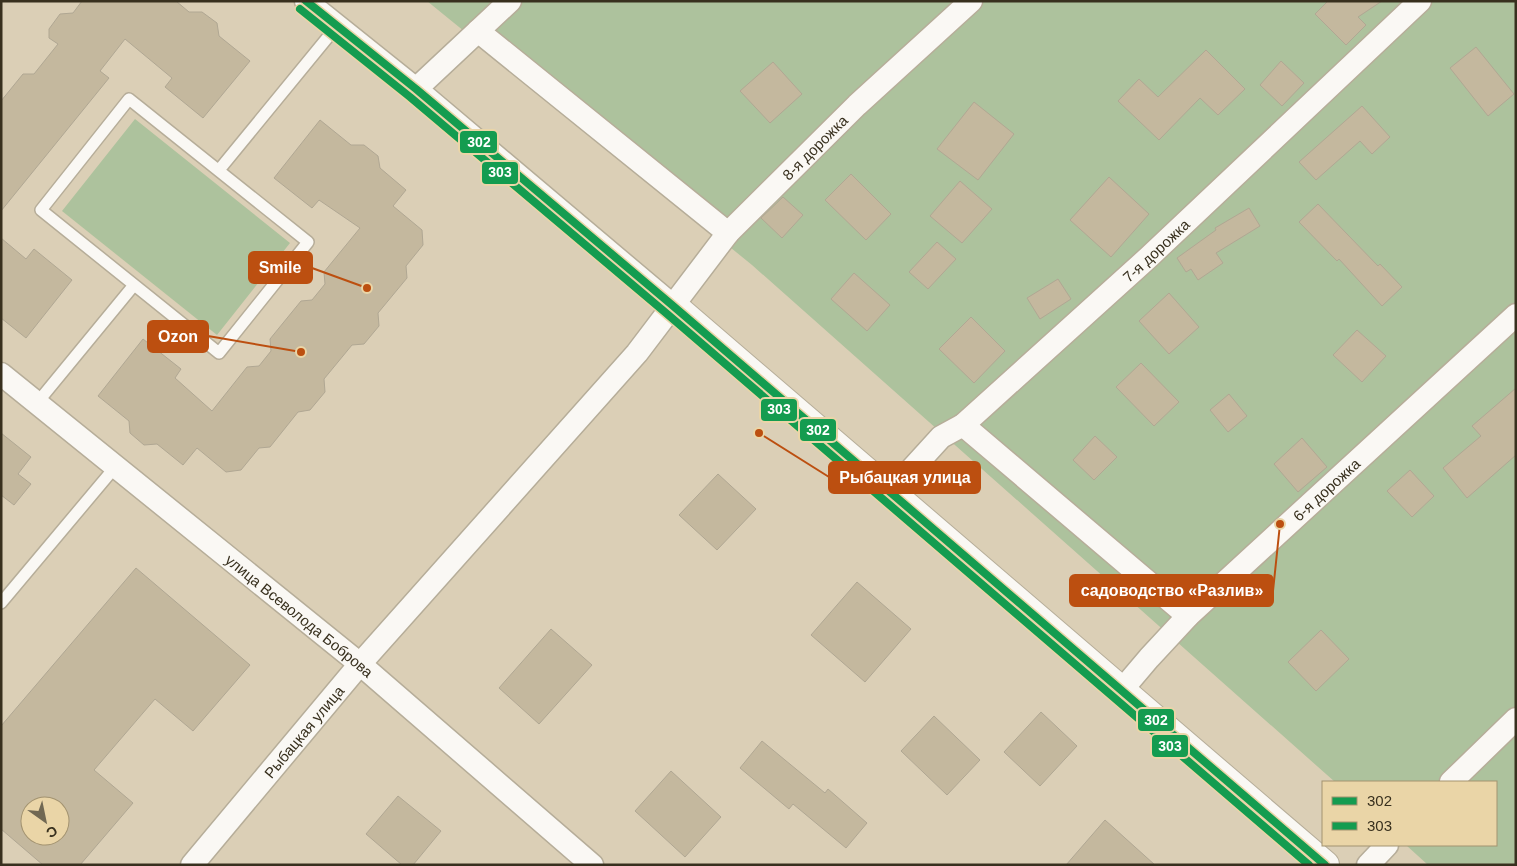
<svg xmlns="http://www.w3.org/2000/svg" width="1517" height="866" font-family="Arial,sans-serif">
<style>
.green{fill:#adc29d}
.building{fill:#c4b89e;stroke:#b0a793;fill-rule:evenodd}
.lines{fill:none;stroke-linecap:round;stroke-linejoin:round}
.service-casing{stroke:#b6ad99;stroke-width:14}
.minor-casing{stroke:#b6ad99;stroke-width:25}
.tertiary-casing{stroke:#b6ad99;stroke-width:30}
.service{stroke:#faf8f4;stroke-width:11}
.minor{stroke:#faf8f4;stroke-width:22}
.tertiary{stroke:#faf8f4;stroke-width:28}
.bus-1-casing{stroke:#ead5a7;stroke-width:11}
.bus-2-casing{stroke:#ead5a7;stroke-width:11}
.bus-1{stroke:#149c50;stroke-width:8}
.bus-2{stroke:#149c50;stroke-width:8}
.labels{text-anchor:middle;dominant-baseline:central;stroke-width:4;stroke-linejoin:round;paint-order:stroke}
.street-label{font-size:15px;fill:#38301e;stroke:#ead5a7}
.leader{fill:none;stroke:#bc4f10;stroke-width:2}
.callout-dot{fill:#bc4f10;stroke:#ead5a7;stroke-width:2}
.callout{fill:#bc4f10;stroke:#bc4f10;stroke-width:2}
.callout-label{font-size:16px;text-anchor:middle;font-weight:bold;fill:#fff}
.line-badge{stroke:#ead5a7;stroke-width:2}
.badge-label{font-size:14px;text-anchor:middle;font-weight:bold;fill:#fff}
</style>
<rect width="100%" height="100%" fill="#dbcfb6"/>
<!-- green -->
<path class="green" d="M427 1H1516V865H1428L1406 845H1496V782H1335L752 265Z
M135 119 290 243 217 335 62 211Z"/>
<!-- building -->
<path class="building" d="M82 1H176L189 12H202L217 23 219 36 250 61 203 118 165 87 172 78 125 39 100 71 109 78 1 211V101L23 74H34L58 44 49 38V29L60 14 73 13Z
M1328 1H1382L1358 17 1366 25 1346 45 1315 14Z
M1476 47 1514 94 1488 116 1450 68Z
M1206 50 1245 89 1218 115 1200 98 1159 140 1118 101 1139 79 1158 97Z
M1281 61 1304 83 1282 106 1260 85Z
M773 62 802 94 770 123 740 91Z
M974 102 1014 134 978 180 937 149Z
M1362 106 1390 137 1372 154 1360 141 1316 180 1299 162Z
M320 120 351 145H364L378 156 380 168 406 190 393 206 422 230 423 245 406 266 407 278 378 313 379 326 364 344 352 345 324 379 325 392 310 410 298 412 270 447 259 448 241 470 226 472 197 448 183 465 157 444 144 445 130 433 129 421 98 396 143 339 181 369 175 378 212 411 247 367 259 366 271 351 270 339 301 301 312 300 325 284 324 272 360 228 319 200 312 208 274 178Z
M851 174 891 214 866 240 825 200Z
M1109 177 1149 214 1111 257 1070 220Z
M960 181 992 209 962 243 930 216Z
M783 197 803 215 782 238 761 218Z
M1318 204 1378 266 1380 264 1402 287 1382 306 1339 259 1337 261 1299 222Z
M1249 208 1260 226 1216 253 1223 263 1198 280 1191 269 1186 272 1177 258 1216 230 1215 228Z
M1 238 26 259 34 249 72 280 26 338 1 318Z
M937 242 956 259 928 289 909 272Z
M854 273 890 305 867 331 831 299Z
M1058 279 1071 299 1040 319 1027 298Z
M1169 293 1199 327 1169 354 1139 321Z
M971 317 1005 351 974 383 939 349Z
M1357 330 1386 356 1362 382 1333 355Z
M1141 363 1179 402 1154 426 1116 387Z
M1516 388V455L1467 498 1443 468 1481 436 1472 426Z
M1229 394 1247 416 1228 432 1210 410Z
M1 433 31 457 18 474 31 484 14 505 1 495Z
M1095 436 1117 457 1094 480 1073 460Z
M1302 438 1327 467 1298 492 1274 464Z
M1410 470 1434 496 1412 517 1387 491Z
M718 474 756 509 717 550 679 515Z
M136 568 250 665 193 731 155 699 94 770 133 803 80 865H43L1 829V726ZM30 806H60V836H30Z
M857 582 911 629 865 682 811 635Z
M551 629 592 665 539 724 499 688Z
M1321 630 1349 659 1316 691 1288 662Z
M1041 712 1077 746 1040 786 1004 752Z
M934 716 980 760 947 795 901 751Z
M762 741 825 793 828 789 867 823 846 848 793 804 789 809 740 768Z
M671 771 721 817 685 857 635 811Z
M398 796 441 831 413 865H402L366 834Z
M1105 820 1155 865H1066Z"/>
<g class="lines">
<defs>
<path id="service" d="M129 99 308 242 219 353 41 210Z
M219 170 337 26
M37 403 134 285
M1 603 116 466"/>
<g id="minor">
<path d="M306 1 416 89 672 305"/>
<path d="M478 31 728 233"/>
<path d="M416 89 510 1"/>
<path id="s1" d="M1 374 360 664 592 865"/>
<path d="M963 425 1188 616"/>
<path id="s2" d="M890 493 941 437 963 425 1150 256 1420 1"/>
<path id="s3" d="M1121 691 1149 658 1188 616 1516 315"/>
<path d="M1451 782 1516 719"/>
<path id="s4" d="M192 865 360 664 637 353 728 233 857 105 971 1"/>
<path d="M1368 865 1387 845"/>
</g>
<path id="tertiary" d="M672 305 1325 865"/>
</defs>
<!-- service casing -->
<use href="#service" class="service-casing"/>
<!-- minor casing -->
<use href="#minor" class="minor-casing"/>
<!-- tertiary casing -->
<use href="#tertiary" class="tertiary-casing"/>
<!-- service -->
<use href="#service" class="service"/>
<!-- minor -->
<use href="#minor" class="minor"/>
<!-- tertiary -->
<use href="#tertiary" class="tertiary"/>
<defs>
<path id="bus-1" d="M306 1 416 89 672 305 1325 865"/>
<path id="bus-2" d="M300 9 410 97 666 313 1309 865"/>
</defs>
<!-- bus-1 casing -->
<use href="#bus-1" class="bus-1-casing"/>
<!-- bus-2 casing -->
<use href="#bus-2" class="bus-2-casing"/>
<!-- bus-1 -->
<use href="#bus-1" class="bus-1"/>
<!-- bus-2 -->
<use href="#bus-2" class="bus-2"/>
</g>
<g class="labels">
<!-- street labels -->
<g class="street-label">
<text stroke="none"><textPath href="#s4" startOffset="951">8-я дорожка</textPath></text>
<text stroke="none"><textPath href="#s2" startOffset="361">7-я дорожка</textPath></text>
<text stroke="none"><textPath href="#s3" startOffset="288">6-я дорожка</textPath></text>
<text stroke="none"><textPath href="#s1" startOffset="384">улица Всеволода Боброва</textPath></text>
<text stroke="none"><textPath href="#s4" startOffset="174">Рыбацкая улица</textPath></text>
</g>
</g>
<!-- callouts -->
<path class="leader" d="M367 288L312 268M301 352L208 336M759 433L829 477M1280 524L1273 591"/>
<g class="callout-dot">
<circle cx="367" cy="288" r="5"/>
<circle cx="301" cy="352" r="5"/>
<circle cx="759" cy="433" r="5"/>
<circle cx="1280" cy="524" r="5"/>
</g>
<g class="callout">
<rect x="249" y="252" width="63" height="31" rx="5"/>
<rect x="148" y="321" width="60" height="31" rx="5"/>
<rect x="829" y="462" width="151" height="31" rx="5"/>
<rect x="1070" y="575" width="203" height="31" rx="5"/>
</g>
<g class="callout-label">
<text x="280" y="273">Smile</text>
<text x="178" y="342">Ozon</text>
<text x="905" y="483">Рыбацкая улица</text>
<text x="1172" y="596">садоводство «Разлив»</text>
</g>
<g class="line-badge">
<rect x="459" y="130" width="39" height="24" rx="5" fill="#149c50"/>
<rect x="481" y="161" width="38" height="24" rx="5" fill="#149c50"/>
<rect x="760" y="398" width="38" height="24" rx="5" fill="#149c50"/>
<rect x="799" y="418" width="38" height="24" rx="5" fill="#149c50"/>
<rect x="1137" y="708" width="38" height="24" rx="5" fill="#149c50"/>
<rect x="1151" y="734" width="38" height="24" rx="5" fill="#149c50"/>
</g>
<g class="badge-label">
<text x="479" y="147">302</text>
<text x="500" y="177">303</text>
<text x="779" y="414">303</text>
<text x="818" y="435">302</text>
<text x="1156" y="725">302</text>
<text x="1170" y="751">303</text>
</g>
<!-- border -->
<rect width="1517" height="866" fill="none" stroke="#38301e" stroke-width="5"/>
<!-- legend -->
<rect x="1322" y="781" width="175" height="65" fill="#ead5a7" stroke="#a39370"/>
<rect x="1332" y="797" width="25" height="8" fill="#149c50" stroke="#a39370"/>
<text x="1367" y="806" font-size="15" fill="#38301e">302</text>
<rect x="1332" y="822" width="25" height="8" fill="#149c50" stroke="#a39370"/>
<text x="1367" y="831" font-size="15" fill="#38301e">303</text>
<!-- north arrow -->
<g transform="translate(45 821) rotate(147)"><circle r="24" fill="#ead5a7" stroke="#a39370"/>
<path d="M0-4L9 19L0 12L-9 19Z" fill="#716853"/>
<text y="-8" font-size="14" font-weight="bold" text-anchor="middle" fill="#38301e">С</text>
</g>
</svg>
